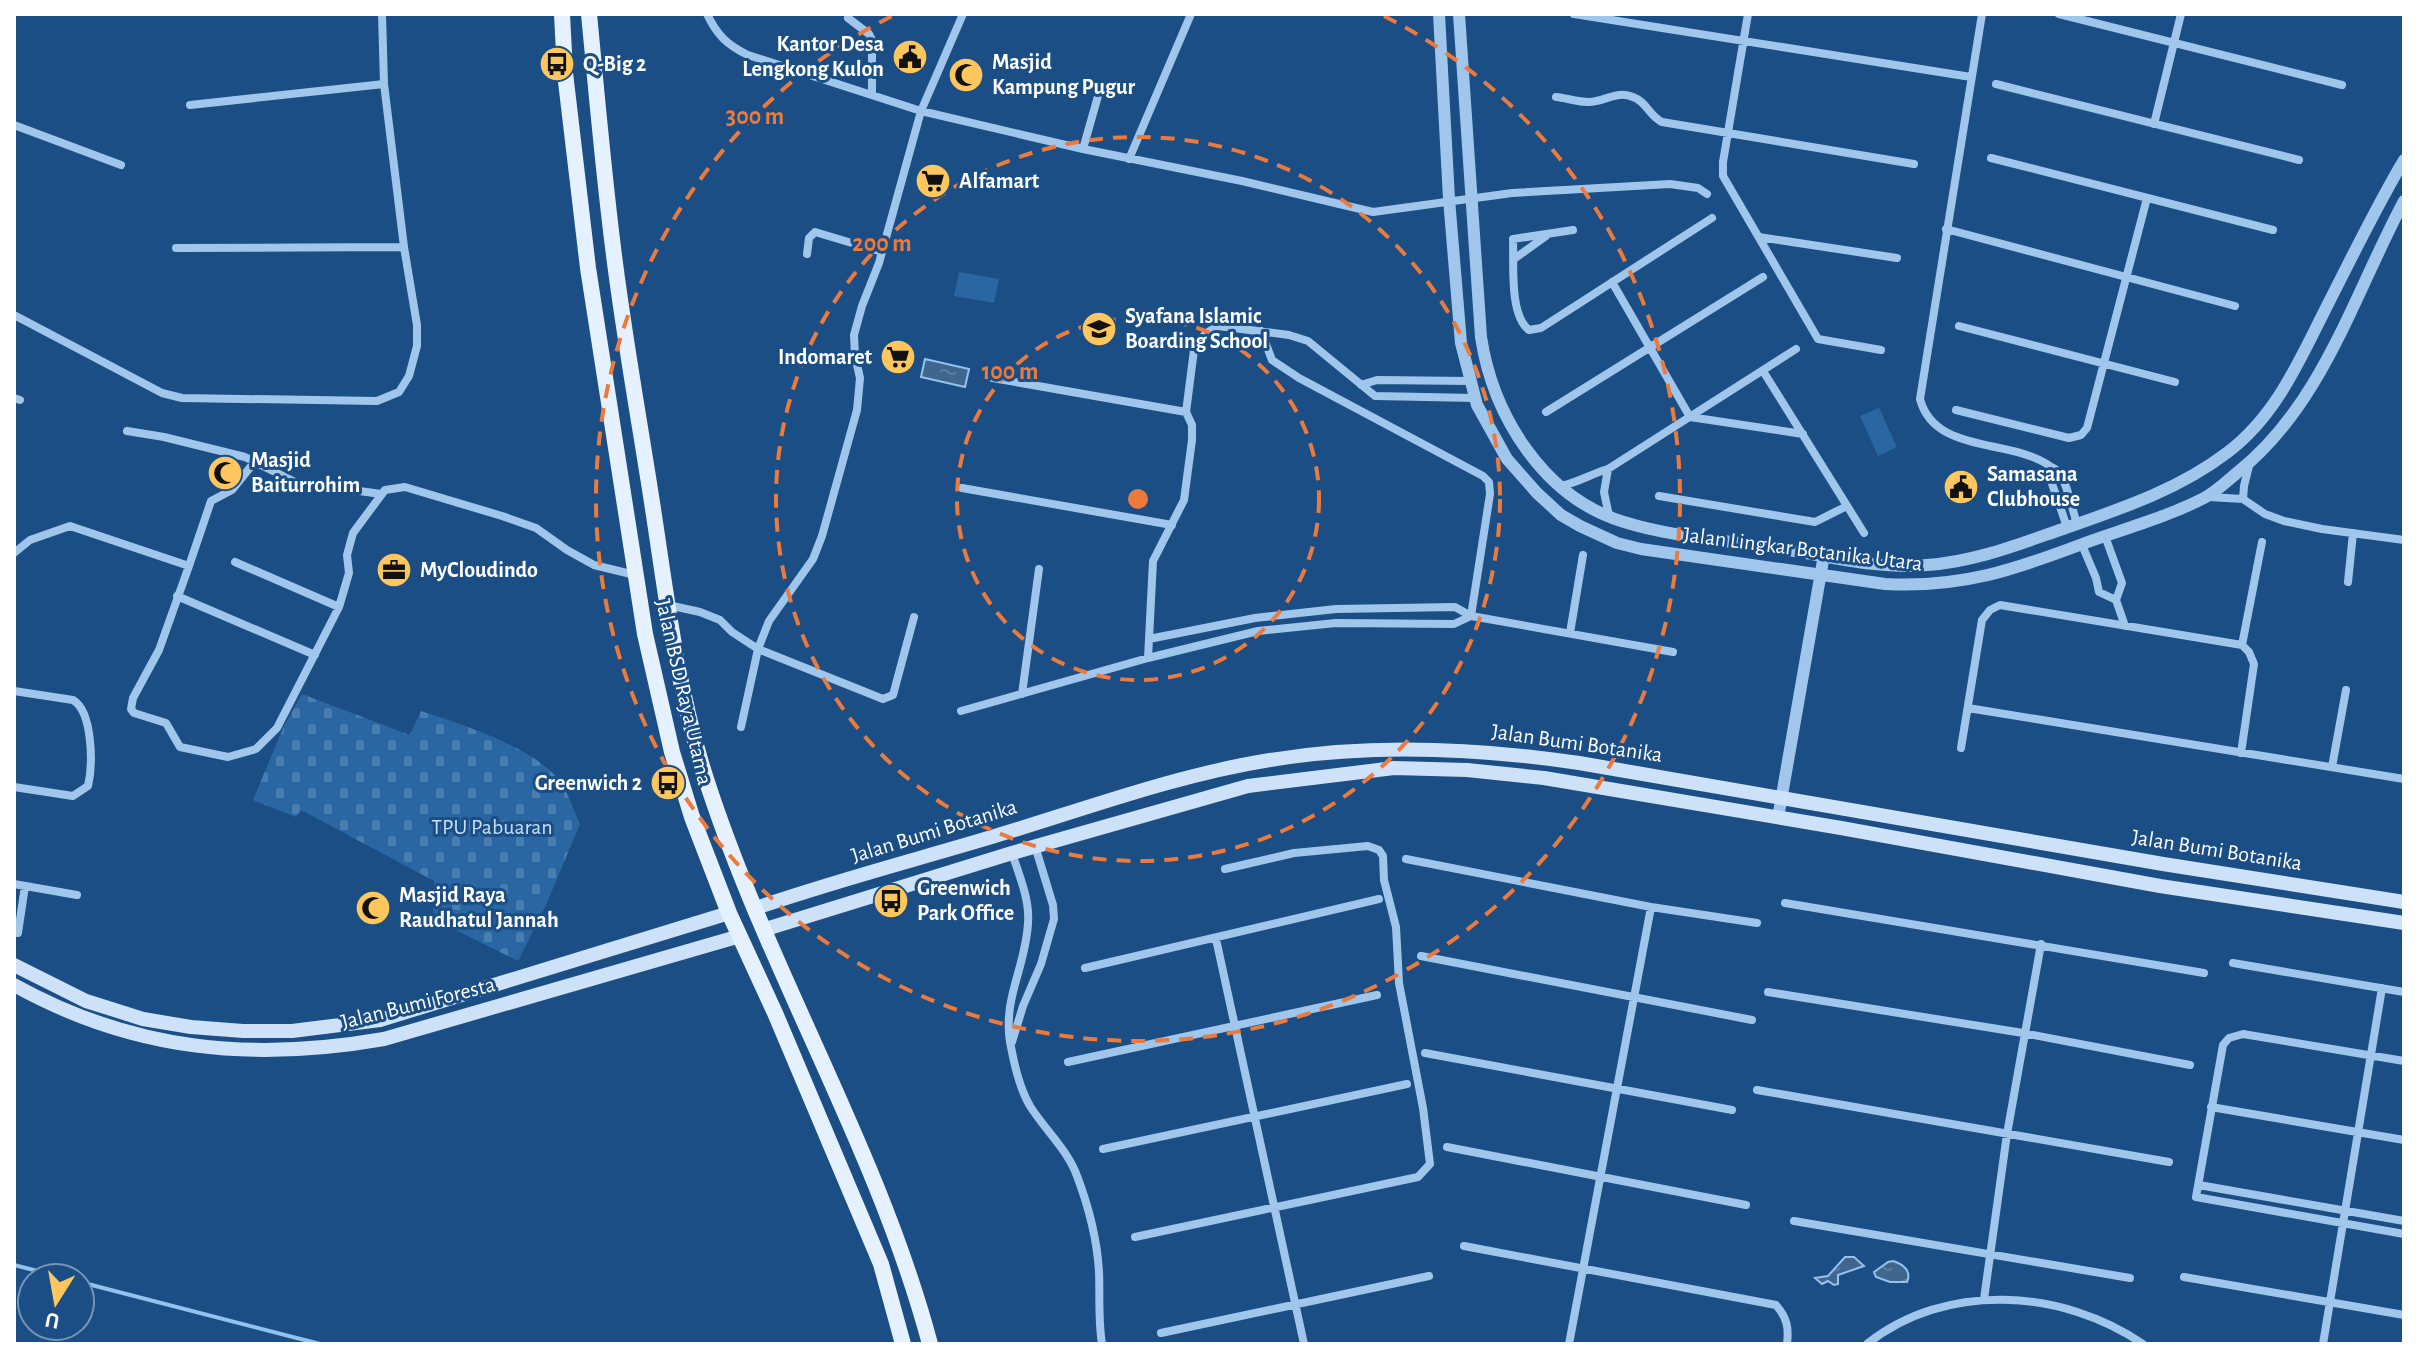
<svg xmlns="http://www.w3.org/2000/svg" width="2418" height="1358" font-family="'Alegreya Sans',sans-serif">
<style>
.cemetery{fill:url(#cemetery-stones)}
.garden{fill:#2a66a2}
.water{fill:url(#water-ripples);stroke:#93c2ee;stroke-width:2}
.lines{fill:none;stroke-linecap:round;stroke-linejoin:round}
.stream{stroke:#93c2ee;stroke-width:4}
.minor{stroke:#a1c6ec;stroke-width:8}
.tertiary{stroke:#a1c6ec;stroke-width:12}
.secondary{stroke:#cde2f8;stroke-width:14}
.primary{stroke:#e5f1ff;stroke-width:16}
.ring{fill:none;stroke:#ed7a3d;stroke-width:4;stroke-dasharray:14 10}
.labels{text-anchor:middle;dominant-baseline:central;stroke-width:6;stroke-linejoin:round;paint-order:stroke}
.poi-label{font-size:22px;font-weight:bold;fill:#fff;stroke:#1a4e85;text-anchor:start}
.street-label{font-size:22px;fill:#fff;stroke:#1a4e85}
.park-label{font-size:22px;fill:#c6dff8;stroke:#1a4e85}
.centre{fill:#ed7a3d;stroke:#1a4e85;stroke-width:4}
.ring-label{font-size:24px;text-anchor:middle;font-weight:bold;fill:#ed7a3d;stroke:#1a4e85;stroke-width:6;stroke-linejoin:round;paint-order:stroke}
</style>
<defs>
<pattern id="cemetery-stones" width="16" height="16" patternUnits="userSpaceOnUse" patternTransform="scale(2)"><rect width="16" height="16" fill="#2a66a2"/><path d="M2 7V4a2 2 0 0 1 4 0v3zM10 15v-3a2 2 0 0 1 4 0v3z" fill="#4a7db0"/></pattern>
<pattern id="water-ripples" width="26" height="14" patternUnits="userSpaceOnUse" patternTransform="scale(2)"><rect width="26" height="14" fill="#40668e"/><path d="M2 4q2-2 4 0t4 0M15 11q2-2 4 0t4 0" fill="none" stroke="#5d7d9f"/></pattern>
</defs>
<rect width="100%" height="100%" fill="#1a4e85"/>
<!-- cemetery -->
<path class="cemetery" d="M302 694 410 735 421 711C461 724 538 748 562 784 569 796 574 811 580 824L546 905 518 961 433 919 434 881 301 810 296 817 253 800 284 726Z"/>
<!-- garden -->
<path class="garden" d="M959 272 999 279 994 303 954 296Z
M1879 408 1897 447 1878 456 1860 416Z"/>
<!-- water -->
<path class="water" d="M925 359 969 369 965 387 921 377Z
M1845 1257H1854L1864 1266 1838 1275V1284L1834 1285 1828 1281 1822 1284 1815 1278 1828 1276Z
M1893 1261C1903 1264 1912 1271 1907 1282H1890L1876 1277 1874 1272 1888 1262Z"/>
<g class="lines">
<!-- stream -->
<path class="stream" d="M14 1265 65 1278
M80 1282 320 1344"/>
<!-- minor -->
<path class="minor" d="M707 14C717 35 727 45 748 55L921 111 1083 149 1242 181 1373 212 1512 193 1670 184 1698 188 1707 194
M1574 14 1971 77
M1748 14 1723 162V176L1818 339 1881 350
M1982 14 1920 399C1934 453 2008 439 2047 464 2050 467 2055 468 2058 471 2066 479 2073 512 2077 524
M2059 14 2342 85
M848 18 869 34 872 40V95
M1996 84 2299 160
M1556 97C1566 98 1578 102 1589 102 1604 102 1617 90 1633 97 1647 102 1649 116 1662 122L1914 164
M190 105 384 84
M2154 124 2181 14
M14 125 121 165
M1083 149 1098 96
M1991 158 2273 230
M1129 159 1191 14
M1946 229 2235 306
M1573 230 1513 239C1514 263 1509 315 1529 330L1541 328 1712 218
M1759 237 1897 258
M176 248 404 247
M807 254 809 238 815 232 882 252
M1514 259 1546 236
M1612 282 1690 417 1803 434
M14 315 162 393 182 398 377 401 399 392 409 376 417 346V325L404 247 384 84 382 14
M1959 326 2175 382
M1261 331 1272 360 1299 378 1483 476 1489 482 1490 494 1471 616
M1763 371 1864 533
M987 377 1186 412
M1361 385 1377 380 1469 381
M14 398 20 400
M1956 410 2069 438 2081 435 2087 428 2147 198
M1546 412 1763 277
M127 431 164 437 245 457 295 482 381 494
M2049 466V475L2067 527
M1608 469 1604 492 1609 516
M1561 486C1579 482 1591 474 1608 469L1796 349
M962 488 1172 525
M1659 496 1815 522 1847 506
M2209 497 2243 499 2265 514 2284 521 2322 529 2404 540
M2243 499 2244 486 2250 462
M2105 536 2122 583 2116 600 2125 626
M2082 545 2096 578 2099 592 2116 600
M14 553 30 540 70 526 189 566 159 650 133 698 131 709 134 713 166 723 180 747 228 757 256 749 277 728 339 607 349 573 347 555 353 533 385 490 405 487 502 516 536 528 567 550 594 565 635 575
M235 562 339 607
M189 566 211 501 232 490 256 460
M2348 582 2353 533
M177 596 315 655
M668 605 700 612 720 620 732 632 758 649 883 699 893 695 914 617
M1570 633 1583 555
M1149 639 1255 618 1336 609 1455 607 1471 616 1673 652
M2242 645 2262 542
M1148 658 1153 561 1184 500 1192 440V425L1186 412 1194 350 1205 334 1218 326 1289 335 1308 341 1375 396 1475 398
M14 691 73 700C93 712 93 765 88 786L73 796 14 787
M1022 694 1039 569
M1968 708 2404 779
M961 711 1148 658 1258 631 1336 623 1454 624 1471 616
M741 727 758 649 769 621 813 559 822 536 857 410 860 378 855 356 854 335 862 306 879 263 921 111 963 14
M1961 748 1982 620 1990 610 2000 605 2242 645 2249 652 2254 664 2241 753
M2332 767 2346 690
M1012 853C1019 875 1030 900 1028 923 1026 966 1003 997 1010 1042 1014 1063 1019 1087 1030 1106 1045 1130 1067 1149 1077 1176 1088 1205 1097 1240 1099 1271 1100 1296 1098 1319 1102 1344
M1406 859 1651 907 1757 923
M14 884 77 895
M1785 903 2204 973
M18 933 25 886
M1216 939 1304 1344
M1421 956 1752 1020
M2233 963 2404 992
M1085 968 1379 899
M1768 992 2023 1033 2190 1065
M1012 1042 1023 1006 1041 964 1054 919 1053 905 1035 846
M1425 1053 1732 1110
M2404 1061 2243 1034 2229 1038 2223 1045 2196 1197 2404 1234
M1068 1062 1377 995
M1757 1090 2169 1162
M2211 1107 2404 1140
M1447 1147 1746 1205
M1103 1149 1407 1084
M2199 1185 2404 1221
M1794 1221 2130 1278
M1135 1237 1418 1177 1430 1164 1423 1108 1399 983 1396 927 1384 880 1383 856 1379 850 1368 846 1294 853 1225 869
M1464 1246 1776 1305C1787 1318 1789 1327 1787 1344
M2184 1277 2404 1315
M1984 1299 2007 1134 2041 944
M1161 1333 1429 1276
M1569 1344 1651 907
M1867 1344C1946 1281 2063 1289 2143 1344
M2323 1344 2382 988"/>
<!-- tertiary -->
<path class="tertiary" d="M1439 14 1449 199 1461 343 1477 405 1507 459 1537 493 1561 515 1580 526 1617 543 1641 549 1885 584C1962 588 2014 570 2085 543 2124 529 2167 517 2204 498 2216 492 2227 481 2238 472 2323 404 2354 294 2404 201
M1459 14 1481 337C1493 416 1544 498 1624 522 1672 537 1725 540 1775 548 1824 555 1877 570 1927 565 1972 562 2014 546 2057 531 2117 510 2177 491 2228 452 2277 415 2300 359 2327 306 2352 257 2376 207 2404 160
M1778 818 1824 555"/>
<!-- secondary -->
<path class="secondary" d="M756 908C834 881 915 860 995 836 1085 809 1176 775 1270 760 1372 743 1477 748 1579 763L2163 864 2404 902
M766 929 1012 853 1248 786 1394 768 1467 770 1544 778 1841 828 2160 886 2404 923
M14 965 86 1001 143 1019 191 1027 243 1031H292L380 1020 729 913
M14 985C133 1051 252 1062 384 1039L740 936"/>
<!-- primary -->
<path class="primary" d="M562 14 565 73 588 268 645 634 672 752 692 817 729 913 775 1013 881 1264 903 1344
M589 14C597 97 604 180 615 263 625 341 639 419 651 496 665 585 675 676 701 763 762 962 876 1142 930 1344"/>
</g>
<!-- distance rings -->
<g class="ring">
<circle cx="1138" cy="499" r="181"/>
<circle cx="1138" cy="499" r="362"/>
<path d="M1384 16A542 542 0 1 1 892 16"/>
</g>
<!-- icons -->
<defs>
<symbol id="civic-disc" viewBox="-11 -11 22 22"><circle r="9.5" fill="#fdc75d" stroke="#1a4e85"/><path d="M-.6-6.5H3V-4.5H.6V-3L4-1V1h2V6H-6V1h2V-1L-.6-3ZM-1.2 2.5V6h2.4V2.5Z" fill="#111"/></symbol>
<symbol id="bus-disc" viewBox="-11 -11 22 22"><circle r="9.5" fill="#fdc75d" stroke="#1a4e85"/><path d="M-5-6H5V4H4V6H2V4H-2V6H-4V4H-5ZM-3.5-4V0h7V-4ZM-3.5 1.2v1.5H-2V1.2ZM2 1.2v1.5H3.5V1.2Z" fill="#111"/></symbol>
<symbol id="mosque-disc" viewBox="-11 -11 22 22"><circle r="9.5" fill="#fdc75d" stroke="#1a4e85"/><path d="M3.5-4.9A6 6 0 1 0 3.5 4.9A5 5 0 1 1 3.5-4.9Z" fill="#111"/></symbol>
<symbol id="supermarket-disc" viewBox="-11 -11 22 22"><circle r="9.5" fill="#fdc75d" stroke="#1a4e85"/><path d="M-6-5.5h2.5l.6 2H6L4.5 2H-2.5L-4.4-4H-6ZM-1.5 3.2a1.3 1.3 0 1 0 .1 0ZM3 3.2a1.3 1.3 0 1 0 .1 0Z" fill="#111"/></symbol>
<symbol id="school-disc" viewBox="-11 -11 22 22"><circle r="9.5" fill="#fdc75d" stroke="#1a4e85"/><path d="M0-5L7-2L0 1L-7-2ZM-4 1L0 2.5L4 1V4Q0 6-4 4Z" fill="#111"/></symbol>
<symbol id="office-disc" viewBox="-11 -11 22 22"><circle r="9.5" fill="#fdc75d" stroke="#1a4e85"/><path d="M-6-3h4V-5.5h4V-3h4V5H-6ZM-1-4.5V-3h2v-1.5ZM-6 0V1H6V0Z" fill="#111"/></symbol>
</defs>
<g fill-rule="evenodd">
<use href="#civic-disc" x="890" y="37" width="40" height="40"/>
<use href="#bus-disc" x="537" y="44" width="40" height="40"/>
<use href="#mosque-disc" x="946" y="55" width="40" height="40"/>
<use href="#supermarket-disc" x="913" y="161" width="40" height="40"/>
<use href="#school-disc" x="1079" y="309" width="40" height="40"/>
<use href="#supermarket-disc" x="878" y="337" width="40" height="40"/>
<use href="#mosque-disc" x="205" y="453" width="40" height="40"/>
<use href="#civic-disc" x="1941" y="467" width="40" height="40"/>
<use href="#office-disc" x="374" y="550" width="40" height="40"/>
<use href="#bus-disc" x="648" y="763" width="40" height="40"/>
<use href="#bus-disc" x="871" y="881" width="40" height="40"/>
<use href="#mosque-disc" x="353" y="888" width="40" height="40"/>
</g>
<g class="labels">
<!-- poi labels -->
<g class="poi-label">
<text x="884" y="44" text-anchor="end">Kantor Desa<tspan x="884" dy="25">Lengkong Kulon</tspan></text>
<text x="992" y="62">Masjid<tspan x="992" dy="25">Kampung Pugur</tspan></text>
<text x="583" y="64">Q-Big 2</text>
<text x="959" y="181">Alfamart</text>
<text x="1125" y="316">Syafana Islamic<tspan x="1125" dy="25">Boarding School</tspan></text>
<text x="872" y="357" text-anchor="end">Indomaret</text>
<text x="251" y="460">Masjid<tspan x="251" dy="25">Baiturrohim</tspan></text>
<text x="1987" y="474">Samasana<tspan x="1987" dy="25">Clubhouse</tspan></text>
<text x="420" y="570">MyCloudindo</text>
<text x="642" y="783" text-anchor="end">Greenwich 2</text>
<text x="917" y="888">Greenwich<tspan x="917" dy="25">Park Office</tspan></text>
<text x="399" y="895">Masjid Raya<tspan x="399" dy="25">Raudhatul Jannah</tspan></text>
</g>
<!-- street labels -->
<g class="street-label">
<text transform="translate(1803 549) rotate(7)">Jalan Lingkar Botanika Utara</text>
<text transform="translate(684 692) rotate(77)">Jalan BSD Raya Utama</text>
<text transform="translate(1577 743) rotate(8)">Jalan Bumi Botanika</text>
<text transform="translate(934 831) rotate(-17)">Jalan Bumi Botanika</text>
<text transform="translate(2217 850) rotate(9)">Jalan Bumi Botanika</text>
<text transform="translate(418 1003) rotate(-14)">Jalan Bumi Foresta</text>
</g>
<!-- park labels -->
<g class="park-label">
<text x="492" y="827">TPU Pabuaran</text>
</g>
</g>
<circle cx="1138" cy="499" r="12" class="centre"/>
<g class="ring-label">
<text x="755" y="124">300 m</text>
<text x="882" y="251">200 m</text>
<text x="1010" y="379">100 m</text>
</g>
<!-- border -->
<rect width="2418" height="1358" fill="none" stroke="#ffffff" stroke-width="32"/>
<!-- north arrow -->
<g transform="translate(56 1302) rotate(191)"><circle r="38" fill="#1a4e85" stroke="#7695b6" stroke-width="2"/>
<path d="M0-6L14 30L0 20L-14 30Z" fill="#fdc75d"/>
<text y="-12" font-size="22" font-weight="bold" text-anchor="middle" fill="#ffffff">U</text>
</g>
</svg>
